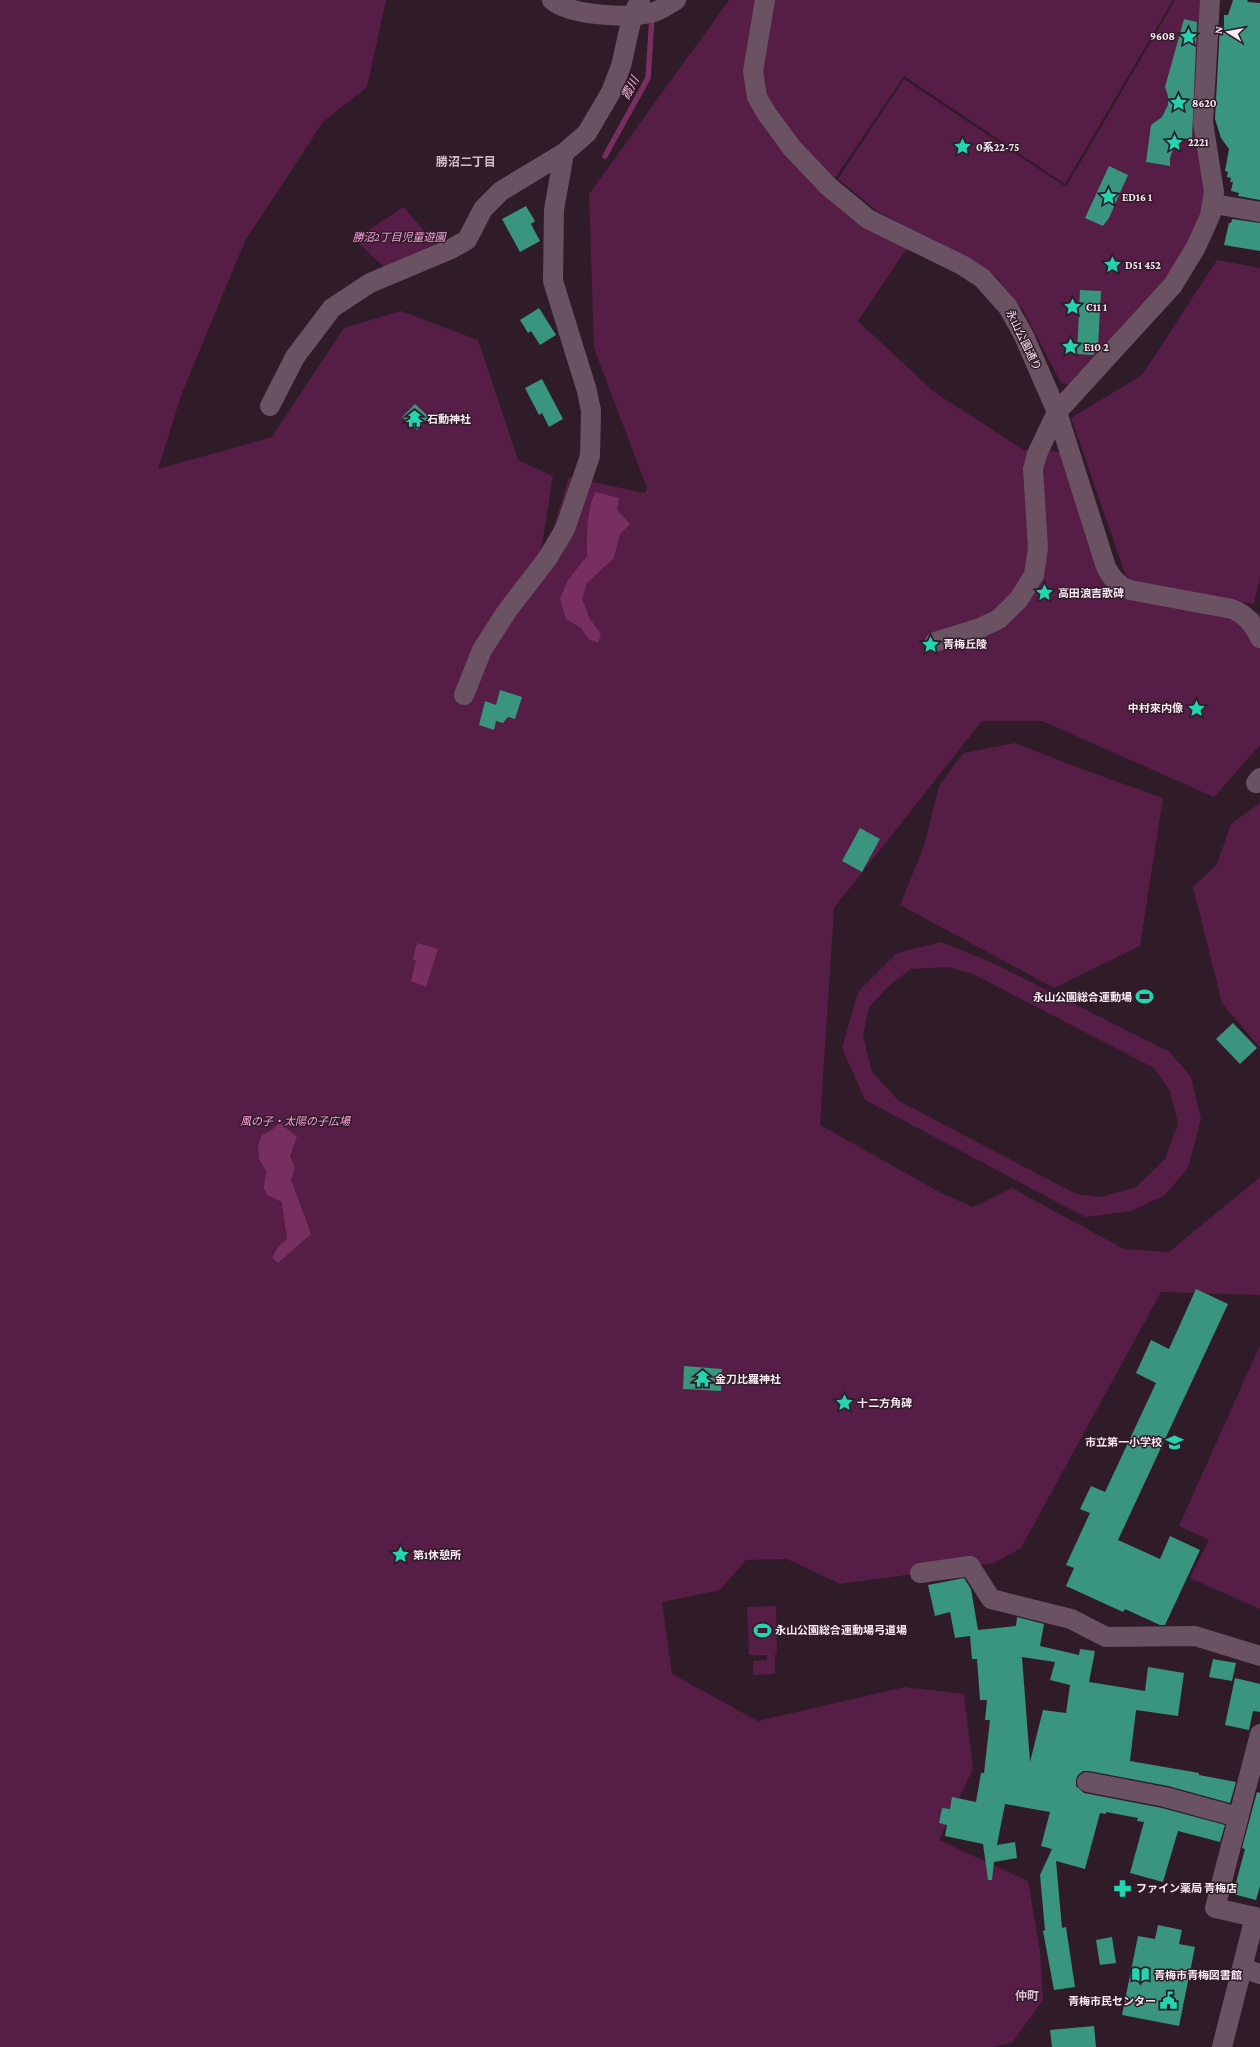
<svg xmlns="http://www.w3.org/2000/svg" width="1260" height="2047" font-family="'Crimson Pro','Noto Sans JP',serif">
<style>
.green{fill:#561d46;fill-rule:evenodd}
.water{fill:#772f62}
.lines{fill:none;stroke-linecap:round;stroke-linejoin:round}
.stream{stroke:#772f62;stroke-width:5.5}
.building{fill:#39957d;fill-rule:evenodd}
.minor{stroke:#6b5262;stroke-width:20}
.labels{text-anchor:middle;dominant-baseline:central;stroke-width:3;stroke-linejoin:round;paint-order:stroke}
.poi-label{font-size:11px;font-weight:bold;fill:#f9eaf3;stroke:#301b29;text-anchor:start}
.park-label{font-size:11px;font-style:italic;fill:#f7a4da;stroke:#301b29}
.street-label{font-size:11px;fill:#f9eaf3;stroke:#301b29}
.water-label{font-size:12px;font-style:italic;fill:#f6b7e0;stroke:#301b29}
.neighbourhood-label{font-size:12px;font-weight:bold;fill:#d7bacc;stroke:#301b29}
</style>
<rect width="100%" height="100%" fill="#301b29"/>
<!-- green -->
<path class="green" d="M0 0H386L367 87 323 122 245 241 182 393 158 469 272 437 344 328 401 311 478 340 518 460 553 476 537 575 539 576 569 477 645 493 647 488 594 348 589 194 729 0H1173L1065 184 904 76 827 190 908 247 858 321 934 392 1024 450 1059 452 1117 596 1260 613V745L1214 797 1042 721H982L834 908 820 1125 943 1194 973 1207 1012 1188 1124 1249 1169 1252 1260 1177V1295L1161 1292 1021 1548 994 1563 840 1584 787 1559 746 1560 720 1590 662 1602 672 1674 758 1721 905 1687 964 1694 973 1769 939 1840 1028 1881 1040 1951 1043 2000 1012 2043 992 2047H0Z
M1175 0H1203L1207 195 1195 234 1163 284 1070 385 1061 383 1023 310 996 277 970 259 877 211 838 179 904 79 1066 187Z
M404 207 436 245 386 269 354 239Z
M1217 260 1260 268V576L1254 604 1139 584 1126 576 1071 418 1142 375Z
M1015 743 1079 768 1163 798 1140 946 1054 988 900 905 924 846 939 786 963 753Z
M1260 803V1048L1222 1003 1193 887 1217 864 1231 824Z
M941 942 993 963 1170 1052 1191 1077 1201 1119 1188 1168 1165 1195 1132 1211 1085 1217 865 1100 842 1048 858 992 897 953ZM948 967 973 974 1154 1068 1170 1091 1178 1124 1165 1159 1135 1188 1100 1197 1076 1194 899 1101 872 1072 863 1035 869 1007 891 984 911 969Z
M1260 1345V1609L1190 1578 1209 1540 1179 1526Z
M776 1606 777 1654H775V1674L753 1675V1661L767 1660V1655H749L747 1607Z"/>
<!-- water -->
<path class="water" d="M595 492 619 498 617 510 630 524 620 534 614 558 587 583 582 599 590 619 601 634 598 643 588 639 581 628 566 619 560 599 568 580 587 556C587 533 586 514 595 492Z
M417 943 438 949 426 987 411 981 416 961 413 959Z
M280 1123 297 1137 290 1156 295 1168 291 1180 311 1234 278 1263 272 1258 278 1247 287 1239 282 1202 267 1195 264 1188 266 1171 259 1159 258 1145 262 1135 269 1132Z"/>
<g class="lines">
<!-- stream -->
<path class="stream" d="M605 156 648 78 652 17"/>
</g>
<!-- building -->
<path class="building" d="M1233 0H1248L1247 2 1260 3V200L1238 196 1239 193 1231 191 1233 182H1230L1231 178 1227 177 1228 172 1225 171 1229 149 1221 138 1215 119 1220 26 1224 27V15H1228Z
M1184 19 1197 22 1192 138 1185 139 1174 146 1170 158V166L1146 162 1151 125 1162 117 1168 105V96L1165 87Z
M1109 166 1128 175 1109 218 1103 226 1085 218Z
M526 206 535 221 531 224 540 241 520 252 502 219Z
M1232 219 1260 223V251L1224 245 1229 223H1231Z
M1080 290 1101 291 1098 347 1093 355 1077 354Z
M539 308 556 335 540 345 531 331 528 333 520 320Z
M542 379 563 419 549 427 542 413 539 415 525 388Z
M415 404 429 417 417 430 402 417Z
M500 690 522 697 515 719 508 717 503 723 496 721 494 730 479 725 485 701 496 705Z
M860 828 880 839 862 872 842 861Z
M1233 1023 1257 1048 1240 1064 1216 1039Z
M1196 1289 1228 1304 1118 1540 1160 1559 1170 1536 1200 1550 1165 1625H1160L1125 1609 1123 1612 1066 1586 1074 1568 1066 1565 1090 1513 1080 1509 1091 1486 1105 1492 1156 1383 1136 1373 1151 1340 1169 1349Z
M684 1366 722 1369 721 1391 683 1389Z
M964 1578 971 1589 978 1630 1016 1626 1017 1617 1044 1624 1040 1646 1079 1655 1080 1649 1095 1651 1089 1682 1145 1691 1148 1667 1184 1673 1178 1716 1136 1710 1130 1761 1199 1773V1775L1236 1782 1230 1803 1168 1786 1089 1771H1083L1078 1775 1076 1780V1786L1084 1793 1162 1808 1225 1825 1220 1842 1178 1831 1163 1882 1130 1873 1144 1822 1137 1821 1138 1818 1106 1812V1814L1100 1813 1085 1869 1056 1861 1062 1928 1066 1927 1075 1987 1054 1990 1043 1931 1045 1930 1040 1875 1052 1849 1041 1846 1050 1812 1005 1804 997 1845 1015 1842 1017 1858 994 1862 992 1880H988L983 1844 945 1836 947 1825 939 1823 942 1808 950 1809 952 1797 976 1802 981 1773H984L990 1720H985L987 1700H980L977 1659H972L970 1636 955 1638 950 1612 935 1616 928 1585ZM1022 1657 1055 1662 1050 1680 1070 1685 1066 1713 1043 1710 1030 1762Z
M1213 1659 1236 1663 1232 1681 1209 1677Z
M1235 1678 1260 1684V1712L1253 1711 1249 1730 1225 1725Z
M1257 1792 1260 1793V1886L1256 1900 1233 1894 1245 1849 1242 1848Z
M1158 1925 1182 1930 1179 1944 1195 1947 1179 2026 1122 2015 1138 1936 1155 1939Z
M1112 1937 1116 1963 1100 1965 1096 1940Z
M1094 2026 1096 2047H1052L1050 2030Z"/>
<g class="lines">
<!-- minor -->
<path class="minor" d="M552 0C571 16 631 19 654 12 661 10 669 4 676 0
M765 0 753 71 757 97 767 114 792 148 828 186 868 219 962 265 982 278 1008 307 1024 336 1057 412 1106 567C1112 578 1118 586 1130 590L1232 609C1247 615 1253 624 1260 638
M1214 204 1260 212
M270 406 295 357 332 308 370 283 451 249 467 240 483 209 501 191 564 153 587 133 611 92 621 66 632 17 640 0
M935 642 980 628 999 619 1019 599 1034 575 1038 548 1033 469 1037 454 1057 412 1173 285 1196 247 1210 216 1214 192 1203 122 1210 0
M464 695 482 650 507 611 547 559 565 529 590 456 591 411 587 391 553 281 554 210 564 153
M1256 783 1260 778
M920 1573 970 1566 991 1599 1071 1619 1106 1637 1195 1636 1260 1656
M1260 1734 1215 1908 1255 1917 1242 1968 1260 1974
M1087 1782 1165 1797 1238 1817
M1222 2047 1242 1968"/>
</g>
<!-- icons -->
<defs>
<symbol id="sight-bare" viewBox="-9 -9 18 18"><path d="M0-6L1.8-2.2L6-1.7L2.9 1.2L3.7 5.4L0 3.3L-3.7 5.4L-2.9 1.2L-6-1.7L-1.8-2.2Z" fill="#23d5af" stroke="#301b29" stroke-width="2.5" paint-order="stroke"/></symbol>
<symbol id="temple-bare" viewBox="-9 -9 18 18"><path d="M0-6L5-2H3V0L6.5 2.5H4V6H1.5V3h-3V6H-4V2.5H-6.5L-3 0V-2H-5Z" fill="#23d5af" stroke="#301b29" stroke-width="2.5" paint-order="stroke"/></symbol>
<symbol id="stadium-bare" viewBox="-9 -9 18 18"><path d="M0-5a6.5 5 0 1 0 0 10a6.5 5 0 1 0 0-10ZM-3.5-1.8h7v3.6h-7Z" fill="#23d5af" stroke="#301b29" stroke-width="2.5" paint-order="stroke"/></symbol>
<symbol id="school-bare" viewBox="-9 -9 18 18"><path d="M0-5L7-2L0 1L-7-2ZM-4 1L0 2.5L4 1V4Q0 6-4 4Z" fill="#23d5af" stroke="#301b29" stroke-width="2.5" paint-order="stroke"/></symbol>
<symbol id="pharmacy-bare" viewBox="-9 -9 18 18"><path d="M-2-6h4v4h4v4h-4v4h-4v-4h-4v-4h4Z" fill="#23d5af" stroke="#301b29" stroke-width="2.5" paint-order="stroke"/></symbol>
<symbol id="library-bare" viewBox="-9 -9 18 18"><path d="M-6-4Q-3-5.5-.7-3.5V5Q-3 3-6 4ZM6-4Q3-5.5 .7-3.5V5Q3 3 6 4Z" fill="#23d5af" stroke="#301b29" stroke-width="2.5" paint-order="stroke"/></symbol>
<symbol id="civic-bare" viewBox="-9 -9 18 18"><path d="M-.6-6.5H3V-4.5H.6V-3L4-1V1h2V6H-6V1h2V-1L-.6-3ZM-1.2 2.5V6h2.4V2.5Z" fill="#23d5af" stroke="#301b29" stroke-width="2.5" paint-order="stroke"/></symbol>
</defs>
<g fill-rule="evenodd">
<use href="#sight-bare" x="1176" y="24" width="25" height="25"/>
<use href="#sight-bare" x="1166" y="90" width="25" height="25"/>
<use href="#sight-bare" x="1162" y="130" width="25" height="25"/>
<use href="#sight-bare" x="950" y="134" width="25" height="25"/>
<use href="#sight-bare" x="1096" y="184" width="25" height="25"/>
<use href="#sight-bare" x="1100" y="252" width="25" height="25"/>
<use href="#sight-bare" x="1060" y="294" width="25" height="25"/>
<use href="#sight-bare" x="1058" y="334" width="25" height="25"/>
<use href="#temple-bare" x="402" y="406" width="25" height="25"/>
<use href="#sight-bare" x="1032" y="580" width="25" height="25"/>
<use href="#sight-bare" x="918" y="632" width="25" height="25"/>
<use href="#sight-bare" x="1184" y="696" width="25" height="25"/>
<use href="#stadium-bare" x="1132" y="984" width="25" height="25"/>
<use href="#temple-bare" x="690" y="1366" width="25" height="25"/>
<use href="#sight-bare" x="832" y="1390" width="25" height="25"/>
<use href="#school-bare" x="1162" y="1430" width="25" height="25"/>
<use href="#sight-bare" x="388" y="1542" width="25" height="25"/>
<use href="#stadium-bare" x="750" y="1618" width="25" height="25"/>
<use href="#pharmacy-bare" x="1110" y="1876" width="25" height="25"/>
<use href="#library-bare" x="1128" y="1962" width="25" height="25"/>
<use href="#civic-bare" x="1156" y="1988" width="25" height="25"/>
</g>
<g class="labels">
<!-- poi labels -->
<g class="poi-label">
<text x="1175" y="36" text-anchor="end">9608</text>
<text x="1192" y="103">8620</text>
<text x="1188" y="142">2221</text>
<text x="976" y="147">0系22-75</text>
<text x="1122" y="197">ED16 1</text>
<text x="1125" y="265">D51 452</text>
<text x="1086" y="307">C11 1</text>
<text x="1084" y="347">E10 2</text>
<text x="427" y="419">石動神社</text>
<text x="1058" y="593">高田浪吉歌碑</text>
<text x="943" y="644">青梅丘陵</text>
<text x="1183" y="708" text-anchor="end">中村來内像</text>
<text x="1132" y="997" text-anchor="end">永山公園総合運動場</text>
<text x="715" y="1379">金刀比羅神社</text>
<text x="857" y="1403">十二方角碑</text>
<text x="1162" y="1442" text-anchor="end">市立第一小学校</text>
<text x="413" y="1555">第1休憩所</text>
<text x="775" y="1630">永山公園総合運動場弓道場</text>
<text x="1136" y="1888">ファイン薬局 青梅店</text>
<text x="1154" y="1975">青梅市青梅図書館</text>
<text x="1156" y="2001" text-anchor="end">青梅市民センター</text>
</g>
<!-- park labels -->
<g class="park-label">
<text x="399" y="237">勝沼2丁目児童遊園</text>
<text x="295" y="1121">風の子・太陽の子広場</text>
</g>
<!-- street labels -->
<g class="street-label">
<text transform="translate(1024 340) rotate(64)">永山公園通り</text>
</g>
<!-- water labels -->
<g class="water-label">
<text transform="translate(630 88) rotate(-62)">霞川</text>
</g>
<!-- neighbourhood labels -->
<g class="neighbourhood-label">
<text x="466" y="162">勝沼二丁目</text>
<text x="1027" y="1996">仲町</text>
</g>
</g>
<!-- north arrow -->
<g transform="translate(1228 32) rotate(281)" stroke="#301b29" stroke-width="3" paint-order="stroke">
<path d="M0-3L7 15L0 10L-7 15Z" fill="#f9eaf3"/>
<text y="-6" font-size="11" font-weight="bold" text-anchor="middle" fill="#f9eaf3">N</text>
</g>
</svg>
